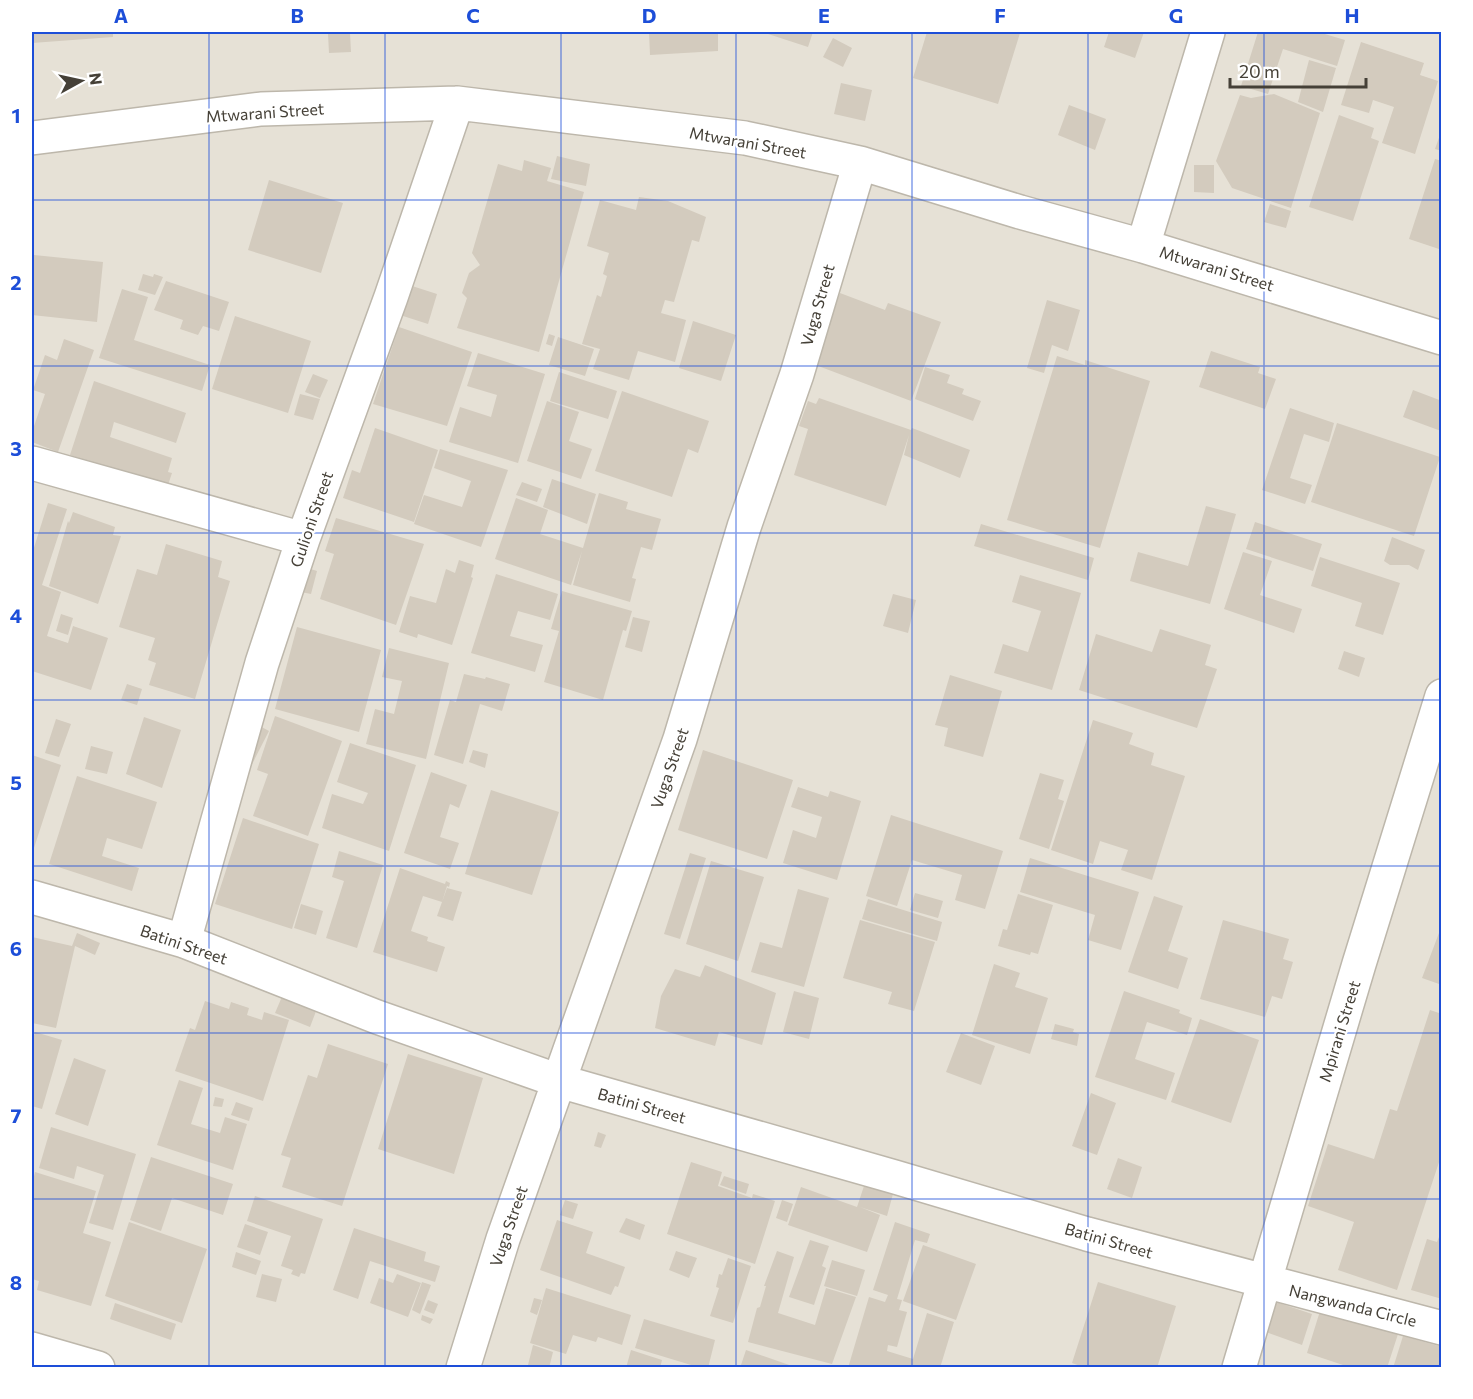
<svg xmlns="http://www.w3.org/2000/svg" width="1473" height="1399" font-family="Commissioner,sans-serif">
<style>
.residential{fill:#e6e1d6}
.building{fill:#d3cbbe}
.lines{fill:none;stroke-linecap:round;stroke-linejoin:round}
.minor-casing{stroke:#bdb7ab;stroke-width:36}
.minor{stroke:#fff;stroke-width:33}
.grid{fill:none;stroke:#1d4ed8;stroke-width:1.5;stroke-opacity:0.55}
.labels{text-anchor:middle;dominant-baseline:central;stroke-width:4.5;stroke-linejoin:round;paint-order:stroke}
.street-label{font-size:16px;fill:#454037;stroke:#fff}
.neatline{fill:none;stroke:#1d4ed8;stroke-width:2}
.grid-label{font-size:20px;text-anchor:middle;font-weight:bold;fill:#1d4ed8}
</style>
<rect width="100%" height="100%" fill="#f2efe8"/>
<!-- residential -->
<path class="residential" d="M32 32H1441V1367H32Z"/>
<!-- building -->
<path class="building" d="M32 32H113V37L32 43Z
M649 32H718V51L650 55Z
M762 32H813L808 47Z
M927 32H1014L1020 33 998 104 913 78Z
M1109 32H1144L1135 58 1104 47Z
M1258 32H1318L1345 40 1337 66 1283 49 1268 94 1241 86Z
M350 33 351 52 329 53 328 34Z
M833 38 852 48 843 67 823 57Z
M1361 42 1424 63 1420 75 1438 81 1415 154 1382 143 1394 107 1373 100 1369 113 1341 105Z
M1309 60 1336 68 1323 112 1298 102Z
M841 83 872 90 865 121 834 114Z
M1274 94 1320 113 1291 208 1232 188 1216 161 1240 95 1251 98Z
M1069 105 1106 119 1095 150 1058 135Z
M1339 115 1374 128 1371 138 1379 141 1353 221 1309 207Z
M1441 132H1442V151L1435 149Z
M557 156 590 164 586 186 551 179Z
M1435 159 1442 161V250L1409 239Z
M524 160 551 168 547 181 584 192 539 352 457 328 467 298 462 293 469 273 480 265 472 253 498 164 522 171Z
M1194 165H1214V193L1194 192Z
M269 180 343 203 321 273 248 250Z
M639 197 668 201 706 217 699 242 692 240 674 302 665 300 661 313 686 320 675 362 638 351 629 380 593 369 600 349 582 344 597 295 601 297 607 276 603 274 609 253 587 246 600 200 636 210Z
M1270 204 1291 211 1286 228 1264 222Z
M32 250H34V255L103 262 97 322 32 315Z
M143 274 153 277 154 274 163 277 155 295 138 290Z
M166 281 229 302 219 331 203 326 198 335 180 329 183 320 154 310Z
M409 285 437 294 428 324 400 315Z
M122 289 148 297 134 340 210 365 202 391 99 358Z
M840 293 885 310 888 303 941 322 911 401 813 364Z
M1047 300 1080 310 1068 351 1052 345 1044 373 1027 368Z
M235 316 311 341 288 413 212 389Z
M693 321 736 335 721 381 679 368Z
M399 327 472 352 447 426 373 404Z
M549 334 555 336 552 346 546 344Z
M558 337 594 349 585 376 549 365Z
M64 339 94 350 58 452 32 442V432L45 394 33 390 45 355 57 360Z
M1211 351 1260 367 1258 373 1276 379 1265 409 1199 387Z
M478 353 545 374 518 463 449 442 460 407 491 417 497 395 467 386Z
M1057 356 1085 365V360L1150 381 1100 548 1007 520Z
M925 367 950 375 947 383 964 389 962 394 981 401 973 421 915 399Z
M559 372 617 391 608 419 550 401Z
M313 374 328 380 320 398 305 392Z
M94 381 186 413 176 443 114 422 110 437 172 458 168 472 172 473 167 488 70 455Z
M1413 390 1442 401 1441 431 1403 417Z
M622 391 709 421 698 453 688 449 672 497 595 471Z
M300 394 320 399 313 420 294 415Z
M819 398 911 430 912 428 970 450 960 478 904 455 909 435 886 506 794 475 808 429 799 426 808 401 816 404Z
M547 401 579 412 569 441 592 449 581 479 527 461Z
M1290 408 1334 423 1329 442 1304 434 1290 478 1312 485 1305 504 1262 490Z
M1337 423 1440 457 1414 536 1311 502Z
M375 428 438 450 414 522 343 498 352 470 360 473Z
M440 449 508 470 481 547 414 524 424 495 462 507 471 481 434 468Z
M552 479 596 494 587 524 543 507Z
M522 482 542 489 537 502 516 495Z
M599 493 628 502 626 509 661 519 652 550 641 547 632 578 636 579 630 602 573 585 582 551 571 585 495 559 516 498 548 510 540 534 583 548Z
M48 503 67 509 42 585 61 592 47 636 68 643 73 626 108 638 91 690 32 671V554Z
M1206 506 1236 514 1210 604 1130 581 1138 552 1188 566Z
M73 512 115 527 113 535 121 536 98 604 49 586 68 521 69 523Z
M336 518 424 544 396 625 320 599 334 554 325 551Z
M1255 522 1322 544 1313 571 1246 549Z
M981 524 1094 558 1088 580 974 546Z
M1392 537 1425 550 1418 570 1409 565H1390L1384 561Z
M166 544 222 561 218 577 230 581 195 699 149 685 156 663 148 660 155 638 119 627 137 569 157 575Z
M1243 552 1272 561 1260 595 1302 609 1294 633 1224 609Z
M1320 557 1400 583 1383 635 1355 626 1362 603 1311 586Z
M459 560 474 565 471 577 473 578 452 645 418 634 417 638 399 632 410 596 436 603 446 569 455 573Z
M298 565 317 571 311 594 291 590Z
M496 574 558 594 550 620 518 611 510 636 543 645 535 672 471 653Z
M1020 575 1081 593 1052 690 994 673 1003 644 1028 652 1041 611 1012 602Z
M562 591 632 611 626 631 623 630 603 700 544 682 559 631 551 629Z
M893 594 916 600 908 633 883 626Z
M61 614 73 618 68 635 56 631Z
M633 617 650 621 642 652 625 647Z
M297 627 381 650 359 732 275 709Z
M1160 629 1211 645 1205 665 1217 669 1197 728 1079 690 1096 634 1152 652Z
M389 648 449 663 426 759 366 744 375 709 394 714 402 681 382 677Z
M1344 651 1365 658 1359 677 1338 669Z
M464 674 485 679 486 677 510 684 502 711 480 704 463 764 434 755 450 700 456 702Z
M950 675 1002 691 983 757 944 746 948 728 935 725Z
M127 684 142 689 137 705 121 700Z
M275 716 342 741 308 836 253 816 268 774 257 770Z
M144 717 181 730 162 788 126 774Z
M56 719 71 724 59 757 45 753Z
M1093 720 1133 733 1129 744 1154 753 1151 765 1185 776 1152 880 1121 870 1128 850 1100 841 1093 864 1051 850Z
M254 723 269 731 247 774Z
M350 743 416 765 389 851 322 828 332 794 363 804 368 793 337 782Z
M91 746 113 752 107 774 85 769Z
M473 750 488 754 485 768 469 762Z
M703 750 793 780 767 859 678 830Z
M32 755 61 765 32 854Z
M431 772 467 785 459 808 450 804 440 837 459 843 450 869 404 853Z
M1040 773 1064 780 1058 799 1064 801 1049 849 1019 839Z
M77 776 157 802 142 849 107 838 102 856 139 868 132 891 49 864Z
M798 787 828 797 830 791 861 801 837 880 783 863 793 830 816 838 822 817 791 807Z
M491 790 559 812 532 895 465 874Z
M891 815 1003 851 985 909 955 900 962 875 912 860 897 906 866 896Z
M243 818 319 844 292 929 215 904Z
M339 851 383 865 357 948 326 938 344 881 332 877Z
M690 853 706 858 680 939 664 934Z
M1030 858 1139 892 1121 950 1088 940 1095 915 1020 892Z
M711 861 764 877 738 961 686 944Z
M400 868 428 878 445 884 446 881 450 883 449 887 447 886 442 902 423 896 411 931 428 937 427 941 445 947 437 972 373 952Z
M447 888 462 892 453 921 437 916Z
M798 889 829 898 804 987 751 972 760 942 782 948Z
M915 893 943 901 938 918 910 910Z
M1018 894 1053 905 1038 954 1031 952 1030 955 998 946 1003 929 1007 930Z
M1154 896 1183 906 1168 951 1188 958 1178 989 1128 972Z
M868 899 942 922 937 941 862 919Z
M301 904 323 911 316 935 294 928Z
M860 920 935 942 914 1011 888 1004 892 992 843 978Z
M1223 920 1289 939 1283 959 1293 962 1282 999 1272 996 1265 1017 1200 999Z
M1442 925V985L1422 978Z
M77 933 100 943 95 955 75 946 56 1028 32 1023V937L72 946Z
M994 964 1020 973 1015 987 1048 998 1030 1054 972 1035Z
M705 965 776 993 762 1045 719 1032 715 1046 655 1028 661 996 675 969 700 977Z
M794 991 819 998 809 1039 783 1032Z
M1124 991 1180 1010 1179 1013 1192 1018 1187 1035 1147 1022 1135 1059 1175 1073 1166 1100 1095 1077Z
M284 992 318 1006 310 1027 275 1013Z
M205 1001 229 1009 231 1002 249 1008 247 1015 262 1020 264 1012 289 1020 263 1101 175 1071 190 1028 195 1030Z
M1430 1010 1442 1014V1153L1397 1290 1338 1270 1354 1222 1308 1206 1328 1144 1374 1159 1390 1109 1397 1111Z
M1200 1019 1259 1040 1231 1123 1171 1102Z
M1055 1024 1074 1029 1073 1032 1079 1034 1077 1046 1051 1039Z
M35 1032 62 1040 42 1109 32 1106V1043Z
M961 1033 995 1046 981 1085 946 1072Z
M328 1044 388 1064 342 1206 282 1187 291 1158 281 1155 308 1075 317 1078Z
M408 1054 483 1078 454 1174 378 1149Z
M74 1058 106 1070 88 1126 55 1114Z
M179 1080 203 1088 191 1124 220 1133 225 1117 247 1124 233 1170 157 1145Z
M1091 1093 1116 1103 1097 1155 1072 1146Z
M215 1097 224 1099 222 1107 213 1106Z
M236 1102 253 1108 249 1121 231 1115Z
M51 1127 136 1154 113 1230 89 1223 104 1175 77 1166 74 1179 39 1168Z
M598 1132 606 1135 601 1148 594 1146Z
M151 1157 233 1184 223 1215 172 1198 161 1231 130 1220Z
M1118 1158 1142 1167 1132 1198 1107 1189Z
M691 1162 722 1172 718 1186 752 1198 753 1194 775 1201 755 1264 667 1234Z
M35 1172 96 1191 83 1233 111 1242 91 1306 37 1290 39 1281 32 1279V1185Z
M724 1176 749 1184 746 1194 720 1185Z
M864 1186 893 1194 887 1216 860 1207 880 1215 867 1252 788 1225 801 1187 857 1207Z
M255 1196 323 1219 305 1274 301 1273 299 1277 291 1274 293 1270 281 1266 291 1236 247 1221Z
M565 1200 578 1204 573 1219 560 1215Z
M782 1200 793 1204 787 1222 776 1218Z
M626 1218 645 1225 640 1240 619 1232Z
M557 1220 593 1232 586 1253 625 1267 618 1287 615 1286 611 1295 540 1270Z
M129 1222 207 1249 182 1323 105 1296Z
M895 1222 930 1234 927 1243 915 1240 897 1299 902 1300 899 1310 907 1312 897 1347 888 1345 887 1351 913 1359 927 1313 954 1322 940 1368H848L869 1297 885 1302 888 1295 873 1290Z
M245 1224 268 1232 260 1255 237 1247Z
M354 1228 426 1252 424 1261 440 1266 435 1282 370 1261 358 1299 333 1290Z
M1439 1237 1442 1238V1299L1411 1290 1427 1239 1437 1242Z
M810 1240 829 1246 822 1266 826 1268 814 1305 789 1297Z
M923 1245 976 1264 956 1320 903 1301Z
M676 1251 697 1258 689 1278 669 1270Z
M777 1251 794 1257 778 1313 815 1325 826 1288 856 1297 832 1364 748 1342 757 1308 760 1307 766 1286H764Z
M236 1252 261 1261 256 1275 232 1267Z
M728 1258 751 1266 733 1323 710 1316 719 1288 716 1287 719 1274 722 1275Z
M832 1260 865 1270 857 1296 824 1286Z
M262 1274 282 1279 276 1302 256 1297Z
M397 1274 421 1283 408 1317 370 1303 379 1278 393 1283Z
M422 1282 431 1285 420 1314 412 1310Z
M1098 1282 1176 1306 1157 1368H1086L1072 1363Z
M546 1288 631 1315 622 1345 598 1337 596 1342 573 1335 566 1354 530 1343Z
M534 1298 542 1300 537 1315 530 1312Z
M428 1300 438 1304 434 1314 424 1310Z
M1276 1302 1312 1314 1302 1345 1266 1332Z
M115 1303 176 1324 171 1340 110 1319Z
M1320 1311 1398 1334 1387 1368H1352L1307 1353Z
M422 1315 433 1319 430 1324 421 1320Z
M644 1319 715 1340 708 1368H701L635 1348Z
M1403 1336 1442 1347V1368H1393Z
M533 1345 553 1352 549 1368 528 1365Z
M631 1350 662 1360 660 1368H626Z
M746 1350 795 1367V1368H740Z"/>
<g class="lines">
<defs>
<path id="minor" d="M32 138 261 109 457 103 745 138 860 163 1020 212 1143 246 1442 338
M1143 246 1208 32
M32 463 303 539
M32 897 184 941 377 1017 559 1081 895 1177 1087 1234 1442 1328
M184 941 262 663 303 539 391 297 457 103
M32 1349 98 1368
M463 1368 503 1239 680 739 744 527 797 374 860 163
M1239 1368 1359 964 1442 696"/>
</defs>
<!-- minor casing -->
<use href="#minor" class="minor-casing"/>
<!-- minor -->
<use href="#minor" class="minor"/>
</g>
<!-- grid -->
<path class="grid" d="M209 32V1368M385 32V1368M561 32V1368M736 32V1368M912 32V1368M1088 32V1368M1264 32V1368M32 200H1442M32 366H1442M32 533H1442M32 700H1442M32 866H1442M32 1033H1442M32 1199H1442"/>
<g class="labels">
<!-- street labels -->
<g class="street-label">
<text transform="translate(265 112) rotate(-4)">Mtwarani Street</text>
<text transform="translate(748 142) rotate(10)">Mtwarani Street</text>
<text transform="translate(1217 268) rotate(17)">Mtwarani Street</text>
<text transform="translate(817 305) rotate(-74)">Vuga Street</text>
<text transform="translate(311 519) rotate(-71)">Gulioni Street</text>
<text transform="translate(669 768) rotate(-71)">Vuga Street</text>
<text transform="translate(184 944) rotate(19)">Batini Street</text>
<text transform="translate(1339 1031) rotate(-73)">Mpirani Street</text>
<text transform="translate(642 1105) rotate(16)">Batini Street</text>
<text transform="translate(508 1226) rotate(-71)">Vuga Street</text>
<text transform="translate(1109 1240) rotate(16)">Batini Street</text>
<text transform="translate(1353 1305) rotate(14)">Nangwanda Circle</text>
</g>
</g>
<!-- border -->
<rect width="1473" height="1399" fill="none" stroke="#ffffff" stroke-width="66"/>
<!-- north arrow -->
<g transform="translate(81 81) rotate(82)" stroke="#ffffff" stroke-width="4.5" paint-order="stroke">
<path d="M0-4.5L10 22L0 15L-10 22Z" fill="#454037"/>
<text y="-9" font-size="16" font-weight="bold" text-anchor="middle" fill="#454037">N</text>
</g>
<!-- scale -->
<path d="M1230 78v9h136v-9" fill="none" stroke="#454037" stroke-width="3"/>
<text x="1239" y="78" font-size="18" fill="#454037" stroke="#ffffff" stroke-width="4.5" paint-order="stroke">20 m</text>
<rect x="33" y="33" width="1407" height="1333" class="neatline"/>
<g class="grid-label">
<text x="121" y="23">A</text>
<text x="297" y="23">B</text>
<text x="473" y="23">C</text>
<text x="649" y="23">D</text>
<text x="824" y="23">E</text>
<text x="1000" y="23">F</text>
<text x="1176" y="23">G</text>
<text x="1352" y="23">H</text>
<text x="16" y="123">1</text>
<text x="16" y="290">2</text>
<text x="16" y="456">3</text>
<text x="16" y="623">4</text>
<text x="16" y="790">5</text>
<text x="16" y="956">6</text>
<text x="16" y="1123">7</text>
<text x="16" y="1290">8</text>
</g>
</svg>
